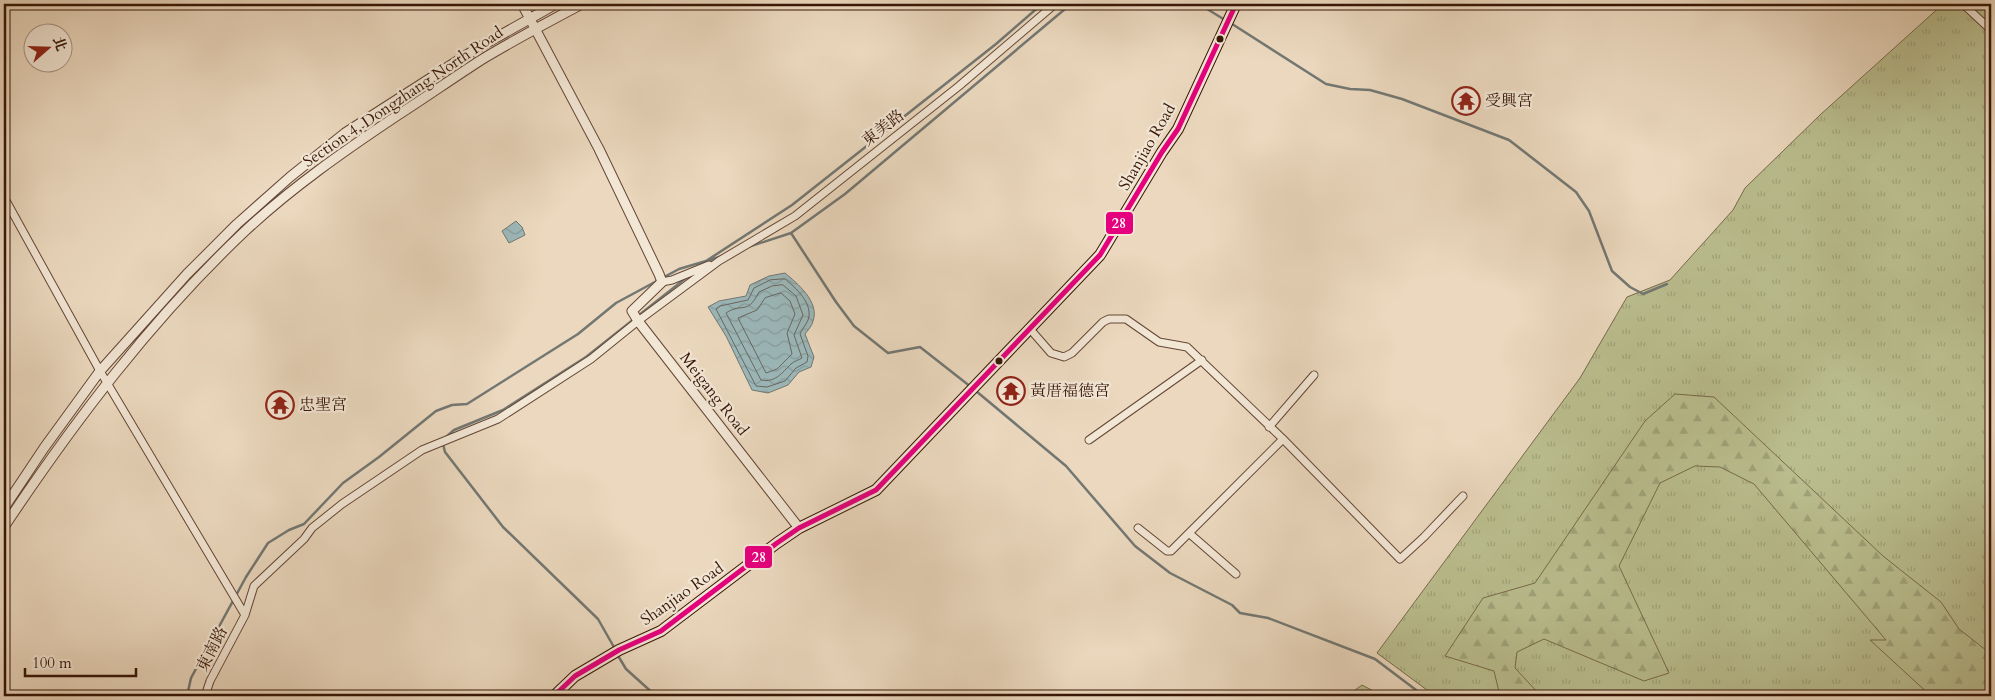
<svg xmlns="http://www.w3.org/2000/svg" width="1995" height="700" font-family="Cardo,'Noto Serif TC',serif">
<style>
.grass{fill:url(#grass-tufts);stroke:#786a4b}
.forest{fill:url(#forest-firs);stroke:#786a4b}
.water{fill:url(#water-waves);stroke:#737772}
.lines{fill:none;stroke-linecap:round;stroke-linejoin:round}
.shore{stroke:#696760;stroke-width:1}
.stream{stroke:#737772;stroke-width:2.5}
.minor-casing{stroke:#644635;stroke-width:9}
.tertiary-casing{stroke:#644635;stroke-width:11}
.secondary-casing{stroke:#371607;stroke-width:12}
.minor{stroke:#f2e6d5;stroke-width:7}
.tertiary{stroke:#f2e6d5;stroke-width:9}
.secondary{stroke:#f2e6d5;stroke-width:10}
.bus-1-casing{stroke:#f2e6d5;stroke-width:9}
.bus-1{stroke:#e5007d;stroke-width:5}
.bus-dot{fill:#371607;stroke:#f2e6d5;stroke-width:2}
.labels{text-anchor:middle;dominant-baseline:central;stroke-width:4.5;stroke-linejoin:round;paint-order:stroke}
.street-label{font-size:16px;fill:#371607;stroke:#f2e6d5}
.poi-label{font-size:16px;fill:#371607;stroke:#f2e6d5;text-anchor:start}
.line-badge{stroke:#f2e6d5;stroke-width:2}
.badge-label{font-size:14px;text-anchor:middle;font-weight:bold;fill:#fff}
</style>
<defs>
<pattern id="grass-tufts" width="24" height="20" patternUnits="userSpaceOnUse" patternTransform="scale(1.25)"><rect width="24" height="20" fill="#babe8f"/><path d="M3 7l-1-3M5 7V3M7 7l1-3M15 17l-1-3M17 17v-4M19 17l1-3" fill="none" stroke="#a0a37a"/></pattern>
<pattern id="forest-firs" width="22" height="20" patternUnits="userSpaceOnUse" patternTransform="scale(1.25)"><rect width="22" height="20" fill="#babe8f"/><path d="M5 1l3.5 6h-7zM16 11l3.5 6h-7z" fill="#a0a37a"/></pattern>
<pattern id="water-waves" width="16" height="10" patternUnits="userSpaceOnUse" patternTransform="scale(1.25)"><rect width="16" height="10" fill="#9bb8ba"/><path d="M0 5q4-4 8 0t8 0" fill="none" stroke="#869d9e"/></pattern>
</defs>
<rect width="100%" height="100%" fill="#ebd8be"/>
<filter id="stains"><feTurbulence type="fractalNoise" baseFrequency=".004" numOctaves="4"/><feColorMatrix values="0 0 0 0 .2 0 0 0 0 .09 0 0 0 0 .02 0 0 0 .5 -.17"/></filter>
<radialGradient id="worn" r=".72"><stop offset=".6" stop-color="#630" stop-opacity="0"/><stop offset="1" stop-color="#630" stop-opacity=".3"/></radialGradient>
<!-- grass -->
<path class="grass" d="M1943 4H1991V696H1435L1377 653 1580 378 1627 297 1670 280 1733 210 1745 188 1820 115Z"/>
<!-- forest -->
<path class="forest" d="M1675 394 1714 397 1883 556 1941 602 1959 629 1991 654V696H1931L1870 640H1886L1754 484 1720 467 1695 466 1660 483 1619 566 1669 673 1644 681 1544 639 1517 652 1515 668 1541 696H1500L1494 671 1445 656 1483 598 1535 583 1645 421Z
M1362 685 1383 696H1347Z"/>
<!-- water -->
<path class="water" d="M516 221 522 227 525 235 509 243 502 231Z
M785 273C797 283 820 302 813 321 812 326 808 330 805 334L814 357 811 367 799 372 788 385 768 393 752 390 726 336 708 307 719 301 746 296 750 285 769 276Z"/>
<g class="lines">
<!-- shore -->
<path class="shore" d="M785 279C795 287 814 304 808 320 806 325 802 329 800 334L808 356 807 362 796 368 785 381 767 387 756 386 716 309 720 306 748 300 754 288 770 280Z
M783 285 796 296 803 315 794 335 802 358C799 360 794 361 791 364 782 373 775 383 761 380L726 313C742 302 747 316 759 292L772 286Z
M781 293 790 301 795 314 787 333 792 354 777 369 766 373 738 318 757 310 765 298Z"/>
<!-- stream -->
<path class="stream" d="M1199 4 1225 20
M1229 22 1326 84 1350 89 1370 90 1402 99 1509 140 1576 192 1589 211 1612 271 1630 287 1643 294 1667 284
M791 233 836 302 854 326 888 353 920 347 971 387
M748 247 791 233 845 194 1071 4
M710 260 722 256
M976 391 1066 466 1135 546 1170 573 1232 605 1240 613 1268 618 1375 659 1424 696
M446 437 454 430 503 410 586 357 686 278
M443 444 445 452 503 527 598 619 615 649
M617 654 626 669 656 696
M187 696 191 678 246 577 268 543 289 530 304 524 343 483 379 457 436 411 452 405 467 404 578 334 616 303 679 269 706 261 792 205 996 44 1042 4"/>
<defs>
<path id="minor" d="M1695 4H1699
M1963 4 1991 30
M4 197 100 371 245 615
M662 282 672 280 709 265
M1030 329 1051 353 1064 357 1072 353 1103 322 1109 319H1126L1159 342 1187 347 1283 439 1400 559 1424 537 1463 496
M1269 427 1314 375
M1089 440 1202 360
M1138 528 1167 551H1171L1283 439
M1190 534 1236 574
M205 696 210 681 245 615 254 586 304 539 312 528 342 504 422 450 498 419 591 359 638 321 719 261 795 216 959 86 1055 4"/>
<path id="tertiary" d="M522 4 599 149 659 274 662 282 632 311 638 321 799 528
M4 508 44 448 100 371 187 274 237 224 290 177 345 133 476 49 556 4
M4 527C74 422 151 320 244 232 291 188 344 151 398 115 426 97 453 78 481 60 514 40 548 22 582 4"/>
<path id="secondary" d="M554 696 575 676 619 650 661 631 777 543 799 528 876 490 1100 255 1162 152 1178 129 1236 4"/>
</defs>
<!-- minor casing -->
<use href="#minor" class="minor-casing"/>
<!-- tertiary casing -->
<use href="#tertiary" class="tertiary-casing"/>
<!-- secondary casing -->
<use href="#secondary" class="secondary-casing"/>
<!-- minor -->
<use href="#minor" class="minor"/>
<!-- tertiary -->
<use href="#tertiary" class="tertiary"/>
<!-- secondary -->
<use href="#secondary" class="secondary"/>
<defs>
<path id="bus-1" d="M554 696 575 676 619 650 661 631 777 543 799 528 876 490 1100 255 1162 152 1178 129 1236 4"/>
</defs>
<!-- bus-1 casing -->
<use href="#bus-1" class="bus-1-casing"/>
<!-- bus-1 -->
<use href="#bus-1" class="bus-1"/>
</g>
<!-- icons -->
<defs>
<symbol id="temple-ring" viewBox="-11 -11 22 22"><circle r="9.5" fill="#f2e6d5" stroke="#8f2418" stroke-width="1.5"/><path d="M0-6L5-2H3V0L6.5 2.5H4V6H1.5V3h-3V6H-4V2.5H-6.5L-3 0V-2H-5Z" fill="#8f2418"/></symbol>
</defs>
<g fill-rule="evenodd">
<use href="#temple-ring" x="1450" y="85" width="32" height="32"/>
<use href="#temple-ring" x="995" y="375" width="32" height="32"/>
<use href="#temple-ring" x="264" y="389" width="32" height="32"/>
</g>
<!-- markers -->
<g class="bus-dot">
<circle cx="1220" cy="39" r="4.5"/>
<circle cx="999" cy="361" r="4.5"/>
</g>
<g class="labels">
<!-- street labels -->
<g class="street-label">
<text transform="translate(403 97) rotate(-34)">Section 4, Dongzhang North Road</text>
<text transform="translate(883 128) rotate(-38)">東美路</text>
<text transform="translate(1147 147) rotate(-60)">Shanjiao Road</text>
<text transform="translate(714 394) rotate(52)">Meigang Road</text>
<text transform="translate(682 594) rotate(-35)">Shanjiao Road</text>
<text transform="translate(212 649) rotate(-63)">東南路</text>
</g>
<!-- poi labels -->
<g class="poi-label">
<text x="1485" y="101">受興宮</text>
<text x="1030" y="391">黃厝福德宮</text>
<text x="299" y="405">忠聖宮</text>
</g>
</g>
<g class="line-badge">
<rect x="1105" y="211" width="29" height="24" rx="5" fill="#e5007d"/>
<rect x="744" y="545" width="29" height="24" rx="5" fill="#e5007d"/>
</g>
<g class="badge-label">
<text x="1119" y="228">28</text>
<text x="759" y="562">28</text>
</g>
<!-- margin -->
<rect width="1995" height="700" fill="none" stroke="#ebd8be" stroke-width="20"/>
<rect x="5" y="5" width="1985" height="690" fill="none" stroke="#371607" stroke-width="2.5"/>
<rect x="10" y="10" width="1975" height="680" fill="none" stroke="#371607"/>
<!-- north arrow -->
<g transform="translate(48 48) rotate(70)"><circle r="24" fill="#f2e6d5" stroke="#a79383"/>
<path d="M0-4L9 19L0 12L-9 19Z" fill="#8f2418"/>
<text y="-8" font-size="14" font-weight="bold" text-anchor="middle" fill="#371607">北</text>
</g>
<!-- scale -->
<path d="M25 668v8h111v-8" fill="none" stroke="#371607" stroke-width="2.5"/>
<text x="32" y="668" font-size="15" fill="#371607" stroke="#f2e6d5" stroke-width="4" paint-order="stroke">100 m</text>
<rect width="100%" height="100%" filter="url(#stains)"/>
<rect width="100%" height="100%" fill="url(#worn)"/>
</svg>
